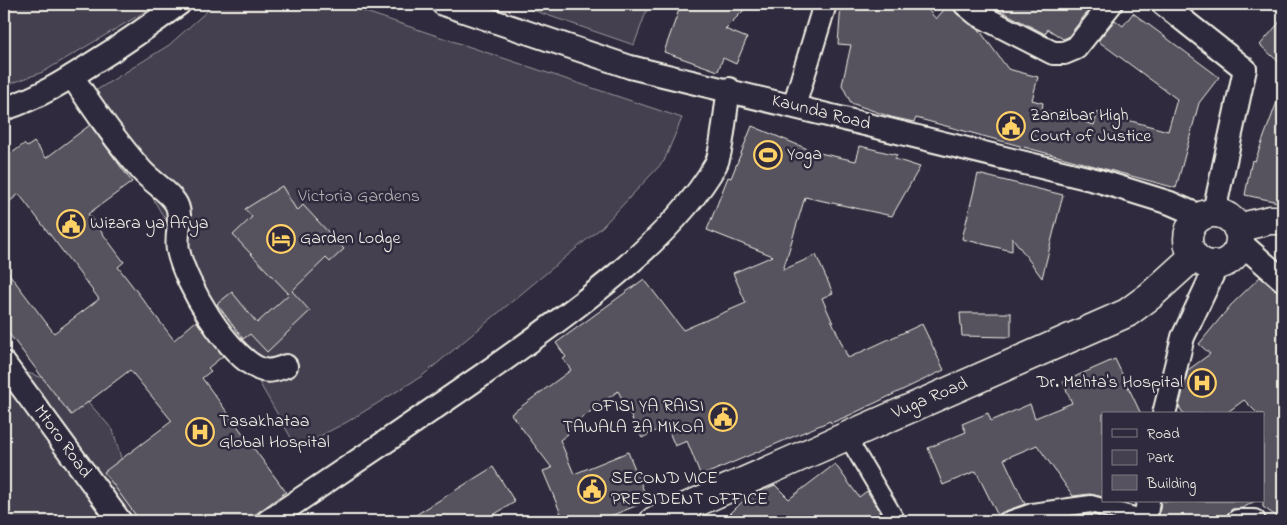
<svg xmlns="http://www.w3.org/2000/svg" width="1287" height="525" font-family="'Indie Flower',sans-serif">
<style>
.green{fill:#454050;stroke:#9c989c}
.building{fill:#56525f;stroke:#f4f1e8}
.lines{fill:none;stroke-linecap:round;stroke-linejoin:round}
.pedestrian-casing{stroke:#f4f1e8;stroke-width:20}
.minor-casing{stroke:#f4f1e8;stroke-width:26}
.secondary-casing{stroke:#f4f1e8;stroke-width:31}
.pedestrian{stroke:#2f2a3d;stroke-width:16}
.minor{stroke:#2f2a3d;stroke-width:22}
.secondary{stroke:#2f2a3d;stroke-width:28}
.labels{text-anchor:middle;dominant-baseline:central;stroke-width:5;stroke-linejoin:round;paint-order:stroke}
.street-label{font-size:18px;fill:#f4f1e8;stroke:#2f2a3d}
.poi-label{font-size:18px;fill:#f4f1e8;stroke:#2f2a3d;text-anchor:start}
.park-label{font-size:18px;fill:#b7b3b3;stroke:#2f2a3d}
</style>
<rect width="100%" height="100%" fill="#2f2a3d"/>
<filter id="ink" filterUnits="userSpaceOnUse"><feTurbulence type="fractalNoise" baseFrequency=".02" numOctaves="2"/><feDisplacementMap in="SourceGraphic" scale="10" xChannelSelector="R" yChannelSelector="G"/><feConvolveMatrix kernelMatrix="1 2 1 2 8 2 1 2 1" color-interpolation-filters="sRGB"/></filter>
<g filter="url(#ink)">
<!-- green -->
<path class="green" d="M4 4H158L43 72 4 86Z
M215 4H342L682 118 664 161 602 227 422 376 347 422 297 448 92 93 169 45Z
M515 4H649L634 45Z
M4 365 43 378 88 402 113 430 139 521H4Z"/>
<!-- building -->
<path class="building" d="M681 4H750L725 29 747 38 736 64 723 58 718 71 664 52Z
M841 4H923L936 19 949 4H952L957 14 980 31 1008 69 1038 77 1032 100 1043 103 1042 110 1094 125 1098 112 1168 131 1177 99 1098 41 1115 20 1123 26 1133 13 1219 77 1199 103 1176 188 916 118 914 122 891 117 851 103 842 85 851 45 838 44Z
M988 4H1089L1092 6 1068 37 1063 39 1048 29 1045 34Z
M1283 18V66L1260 45Z
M1281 91H1283V203L1245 195 1252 160 1255 161Z
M90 125 132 182 88 214 124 262 118 267 174 340 196 321 223 356 208 368 211 371 202 378 286 492 246 521H140L104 472 172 421 130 370 71 415 4 327V267L54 333 99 299 19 194 4 206V159L24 144 27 147 34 142 46 158Z
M752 126 815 152 856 161 860 146 897 155 895 159 920 167 892 216 805 197 783 270 816 255 833 293 822 298 848 358 922 324 944 370 850 415 831 423 830 421 701 476 687 441 675 446 666 425 642 438 618 391 571 426 566 430 568 434 560 440 574 474 628 452 648 501 598 521H564L543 471 552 468 511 414 571 370 563 359 566 357 556 343 644 279 683 330 746 303 733 273 773 256 707 230 728 177 731 178Z
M978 174 1063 195 1042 278 1012 237V251L962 239Z
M282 186 297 211 303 205 344 249 330 262 326 258 292 291 310 311 267 352 250 334 243 339 217 304 232 292 257 323 289 294 233 235 252 217 245 209Z
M1260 277 1275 290 1283 293V521L1263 507V414H1258L1244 400 1225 414H1184L1179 407 1188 370 1210 354 1199 344 1231 305Z
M960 313H1011V337L962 336Z
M1115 359 1141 414H1103V497L1090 494 1073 496 1037 445 1004 459 1025 504 1003 512 998 516 976 471 943 485 928 448 966 432 962 424 988 413 991 421 1030 404 1035 418 1072 403 1063 382Z
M835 464 859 497 867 491 886 521H723L747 497 775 485 789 499Z
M493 467 515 502 483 521H406Z
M1161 501H1255L1243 508 1232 509 1220 521H1178L1159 517Z
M1090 514 1116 521H1082L1084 515Z"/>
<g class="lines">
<defs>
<path id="pedestrian" d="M846 435 897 521
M1006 521 1032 512 1091 504 1145 519"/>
<path id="minor" d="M443 4 630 67 1099 181 1170 203 1200 216
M965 4 977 14 1053 53H1064L1076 48 1111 4
M1163 4 1245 69 1214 212
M72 76C94 110 116 141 142 171 152 182 167 190 175 202 184 215 175 235 178 250 185 284 227 355 260 369 269 373 278 369 286 366
M794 106 825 4
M4 109C40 97 65 81 96 61 125 43 152 24 179 4
M1241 243 1283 280
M4 363 120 521
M1164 414 1183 337 1217 265
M268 521C340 473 412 424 484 374 559 321 671 244 716 164 722 153 726 105 729 89
M1145 521 1148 501
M1238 521H1254"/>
<path id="secondary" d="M1188 239a26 26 0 1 1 52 0a26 26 0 1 1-52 0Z
M1237 228 1270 220H1283
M654 521 1127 313 1150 296 1194 256"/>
</defs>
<!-- pedestrian casing -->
<use href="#pedestrian" class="pedestrian-casing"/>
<!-- minor casing -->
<use href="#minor" class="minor-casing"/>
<!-- secondary casing -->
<use href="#secondary" class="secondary-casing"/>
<!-- pedestrian -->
<use href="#pedestrian" class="pedestrian"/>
<!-- minor -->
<use href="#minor" class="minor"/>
<!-- secondary -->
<use href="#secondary" class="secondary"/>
</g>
</g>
<!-- icons -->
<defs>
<symbol id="civic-ring" viewBox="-11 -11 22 22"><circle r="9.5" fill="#2f2a3d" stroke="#ffd166" stroke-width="1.5"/><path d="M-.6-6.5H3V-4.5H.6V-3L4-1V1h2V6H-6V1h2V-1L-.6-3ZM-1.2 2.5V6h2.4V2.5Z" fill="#ffd166"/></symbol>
<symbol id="stadium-ring" viewBox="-11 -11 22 22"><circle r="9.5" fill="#2f2a3d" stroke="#ffd166" stroke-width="1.5"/><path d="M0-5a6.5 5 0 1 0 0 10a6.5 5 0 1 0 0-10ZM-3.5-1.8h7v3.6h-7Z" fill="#ffd166"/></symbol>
<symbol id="hotel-ring" viewBox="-11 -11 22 22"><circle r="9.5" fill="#2f2a3d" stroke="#ffd166" stroke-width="1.5"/><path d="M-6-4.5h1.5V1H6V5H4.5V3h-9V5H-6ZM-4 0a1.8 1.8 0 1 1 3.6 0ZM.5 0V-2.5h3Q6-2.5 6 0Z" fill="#ffd166"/></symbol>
<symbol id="hospital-ring" viewBox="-11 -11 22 22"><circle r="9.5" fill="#2f2a3d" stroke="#ffd166" stroke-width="1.5"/><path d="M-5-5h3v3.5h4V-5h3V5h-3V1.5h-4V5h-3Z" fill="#ffd166"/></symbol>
</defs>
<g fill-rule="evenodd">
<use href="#civic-ring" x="995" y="110" width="32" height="32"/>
<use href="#stadium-ring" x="752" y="139" width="32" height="32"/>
<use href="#civic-ring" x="55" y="208" width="32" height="32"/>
<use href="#hotel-ring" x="265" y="223" width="32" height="32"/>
<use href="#hospital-ring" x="1186" y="367" width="32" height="32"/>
<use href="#civic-ring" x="707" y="401" width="32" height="32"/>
<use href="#hospital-ring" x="184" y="416" width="32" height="32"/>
<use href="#civic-ring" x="576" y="473" width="32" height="32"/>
</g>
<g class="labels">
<!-- street labels -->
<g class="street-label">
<text transform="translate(821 113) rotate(14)">Kaunda Road</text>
<text transform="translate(930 399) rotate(-23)">Vuga Road</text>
<text transform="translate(62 442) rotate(54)">Mtoro Road</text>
</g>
<!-- poi labels -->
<g class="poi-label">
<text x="1030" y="116">Zanzibar High<tspan x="1030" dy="21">Court of Justice</tspan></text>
<text x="787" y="155">Yoga</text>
<text x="90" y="224">Wizara ya Afya</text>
<text x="300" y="239">Garden Lodge</text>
<text x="1183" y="383" text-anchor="end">Dr. Mehta's Hospital</text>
<text x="704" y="407" text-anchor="end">OFISI YA RAISI<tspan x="704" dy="21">TAWALA ZA MIKOA</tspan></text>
<text x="219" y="422">Tasakhataa<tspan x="219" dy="21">Global Hospital</tspan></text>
<text x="611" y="479">SECOND VICE<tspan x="611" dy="21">PRESIDENT OFFICE</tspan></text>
</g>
<!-- park labels -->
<g class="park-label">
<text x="359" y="197">Victoria Gardens</text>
</g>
</g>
<!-- margin -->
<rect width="1287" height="525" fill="none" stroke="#2f2a3d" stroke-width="20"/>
<rect x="10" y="10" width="1267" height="505" fill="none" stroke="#f4f1e8" stroke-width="2" filter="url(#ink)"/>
<!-- legend -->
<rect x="1102" y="412" width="162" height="90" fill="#2f2a3d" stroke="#7e7a81"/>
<rect x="1112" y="429" width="25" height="8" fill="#2f2a3d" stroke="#7e7a81"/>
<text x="1147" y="438" font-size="15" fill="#f4f1e8">Road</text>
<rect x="1112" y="450" width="25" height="15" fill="#454050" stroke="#7e7a81"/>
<text x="1147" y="462" font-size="15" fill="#f4f1e8">Park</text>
<rect x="1112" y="475" width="25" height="15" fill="#56525f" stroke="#7e7a81"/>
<text x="1147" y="488" font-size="15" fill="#f4f1e8">Building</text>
</svg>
